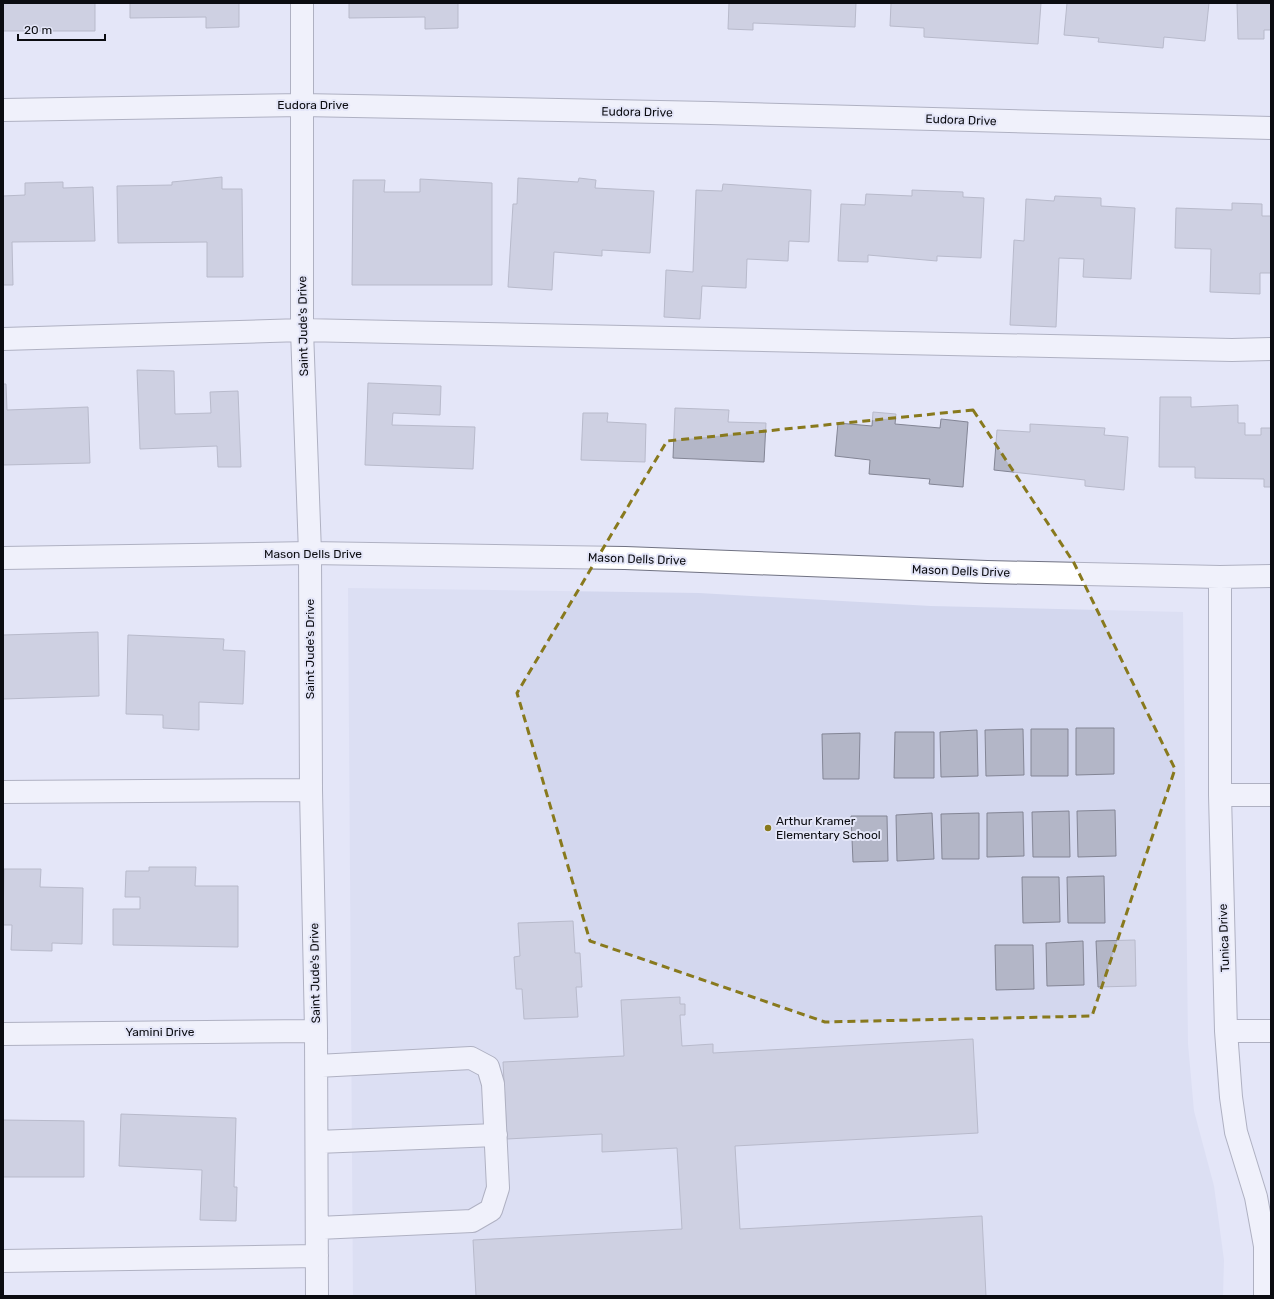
<svg xmlns="http://www.w3.org/2000/svg" width="1274" height="1299" font-family="Rubik,sans-serif">
<style>
.built{fill:#d3d7ee}
.building{fill:#b3b6c7;stroke:#838595}
.lines{fill:none;stroke-linecap:round;stroke-linejoin:round}
.minor-casing{stroke:#707282;stroke-width:24}
.minor{stroke:#fff;stroke-width:22}
.marked{fill:none;stroke:#88791d;stroke-width:3;stroke-dasharray:8 5;stroke-linejoin:round}
.poi-dot{fill:#88791d;stroke:#e4e6f8;stroke-width:1.5}
.labels{text-anchor:middle;dominant-baseline:central;stroke-width:4;stroke-linejoin:round;paint-order:stroke}
.street-label{font-size:12px;fill:#0b0c11;stroke:#e4e6f8}
.poi-label{font-size:12px;fill:#0b0c11;stroke:#e4e6f8;text-anchor:start}
</style>
<rect width="100%" height="100%" fill="#e4e6f8"/>
<!-- built -->
<path class="built" d="M348 588 699 593 931 606 1183 612 1188 1044 1194 1111 1214 1186 1224 1260 1223 1296H353Z"/>
<!-- building -->
<path class="building" d="M3 3H95V31H3Z
M130 3H239V27L206 28V17L130 18Z
M349 3H458V28L425 29V17L349 18Z
M729 3H856L855 27 753 23V30L728 29Z
M891 3H1041L1038 44 924 37V28L890 26Z
M1067 3H1209L1205 41 1164 37 1163 48 1098 42 1099 38 1064 35Z
M1237 3H1271V30H1264V39H1238Z
M222 177V189H242L243 277H207V242L118 243 117 186 172 185V182Z
M518 178 578 182 579 178 596 180 595 188 654 191 650 253 602 250V256L554 252 552 290 508 287 513 204H517Z
M420 179 492 183V285H352L353 180H385L384 192H420Z
M63 182V188L93 187 95 241 12 242 13 285H3V196L25 195V183Z
M723 184 811 190 809 242 789 241 788 261 747 259 746 288 702 286 700 319 664 317 666 270 693 272 696 190 722 191Z
M912 190 963 192V197L984 198 981 258 937 256V261L868 255V262L838 261 841 204 865 205 866 194 912 196Z
M1055 196 1101 198V206L1135 208 1131 279 1083 277 1084 259 1059 258 1056 327 1010 325 1014 240 1024 241 1026 199 1054 201Z
M1232 203 1262 204V216H1271V273H1260V294L1210 292 1211 249 1175 248 1176 208 1232 210Z
M137 370 174 371 175 414 211 413 210 392 238 391 241 467H218L217 446 140 449Z
M368 383 441 386 440 415 393 413 392 425 475 427 473 469 365 465Z
M3 384H6L7 410 88 407 90 463 3 465Z
M1160 397H1191V407L1238 405V423H1245V435H1261V428H1271V487H1264V479L1195 478V467H1159Z
M675 408 729 410 728 422 766 423 764 462 673 458Z
M873 412 896 414 895 424 940 428 941 419 968 422 963 487 929 484 930 479 869 474 870 460 835 456 838 423 872 426Z
M583 413H608L607 422 646 424 645 462 581 460Z
M1030 424 1105 428 1104 435 1128 437 1124 490 1085 486V480L994 470 997 430 1030 432Z
M98 632 99 696 3 699V635Z
M128 635 224 639 223 650 245 651 243 704 199 702V730L163 728V715L126 714Z
M1076 728H1114V774L1076 775Z
M1023 729 1024 775 986 776 985 730Z
M1031 729H1068V776H1031Z
M977 730 978 776 941 777 940 732Z
M895 732H934V778H894Z
M860 733 859 779H823L822 734Z
M1115 810 1116 856 1078 857 1077 811Z
M1069 811 1070 857H1033L1032 812Z
M1023 812 1024 856 987 857V813Z
M932 813 934 859 897 861 896 815Z
M979 813V859H942L941 814Z
M851 816H887L888 861 853 862Z
M149 867H196L195 886H238V947L113 945V909H140V897H125L126 871H149Z
M4 869H41L40 887 83 888 82 944 52 943V951L11 950 12 925H3Z
M1104 876 1105 923H1068L1067 877Z
M1022 877H1059L1060 922 1023 923Z
M573 921 575 953H580L582 987H576L578 1017 524 1019 522 989H516L514 957 520 956 518 923Z
M1135 940 1136 986 1098 987 1096 941Z
M1083 941 1084 985 1047 986 1046 943Z
M995 945H1033L1034 989 996 990Z
M680 997V1004H685V1015H680L682 1046 713 1044V1053L973 1039 978 1133 735 1146 740 1229 982 1216 986 1296H476L473 1240 682 1229 677 1148 602 1152V1134L507 1139 503 1062 624 1056 621 1000Z
M121 1114 236 1118 234 1187H237L236 1221 200 1220 202 1170 119 1166Z
M3 1120 84 1121V1177H3Z"/>
<g class="lines">
<defs>
<path id="minor" d="M302 3V330L310 553 311 790 316 1031 317 1296
M3 110 302 105 710 113 1271 128
M3 339 302 330 1232 350 1271 349
M3 558 310 553 625 558 987 572 1220 577 1271 576
M1220 577V795L1226 1031 1231 1097 1236 1132 1256 1197 1265 1246V1296
M3 792 311 790
M1220 795H1271
M1226 1031H1271
M3 1034 316 1031
M317 1066 471 1058 488 1067 493 1084 498 1188 491 1210 472 1221 318 1228
M317 1142 496 1135
M3 1261 317 1256"/>
</defs>
<!-- minor casing -->
<use href="#minor" class="minor-casing"/>
<!-- minor -->
<use href="#minor" class="minor"/>
</g>
<!-- marked area -->
<path d="M0 0H1274V1299H0ZM973 410 1074 563 1175 769 1092 1016 825 1022 590 941 517 693 667 441Z" fill="#e4e6f8" fill-opacity=".55" fill-rule="evenodd"/>
<path class="marked" d="M973 410 1074 563 1175 769 1092 1016 825 1022 590 941 517 693 667 441Z"/>
<!-- markers -->
<circle class="poi-dot" cx="768" cy="828" r="4"/>
<g class="labels">
<!-- street labels -->
<g class="street-label">
<text x="313" y="105">Eudora Drive</text>
<text transform="translate(637 112) rotate(1)">Eudora Drive</text>
<text transform="translate(961 120) rotate(2)">Eudora Drive</text>
<text transform="translate(303 326) rotate(-91)">Saint Jude's Drive</text>
<text x="313" y="554">Mason Dells Drive</text>
<text transform="translate(637 559) rotate(2)">Mason Dells Drive</text>
<text transform="translate(961 571) rotate(2)">Mason Dells Drive</text>
<text transform="translate(310 649) rotate(-90)">Saint Jude's Drive</text>
<text transform="translate(1224 938) rotate(-92)">Tunica Drive</text>
<text transform="translate(315 973) rotate(-91)">Saint Jude's Drive</text>
<text x="160" y="1032">Yamini Drive</text>
</g>
<!-- poi labels -->
<g class="poi-label">
<text x="776" y="821">Arthur Kramer<tspan x="776" dy="14">Elementary School</tspan></text>
</g>
</g>
<!-- border -->
<rect width="1274" height="1299" fill="none" stroke="#0b0c11" stroke-width="8"/>
<!-- scale -->
<path d="M18 34v6h87v-6" fill="none" stroke="#0b0c11" stroke-width="2"/>
<text x="24" y="34" font-size="12" fill="#0b0c11" stroke="#e4e6f8" stroke-width="3" paint-order="stroke">20 m</text>
</svg>
